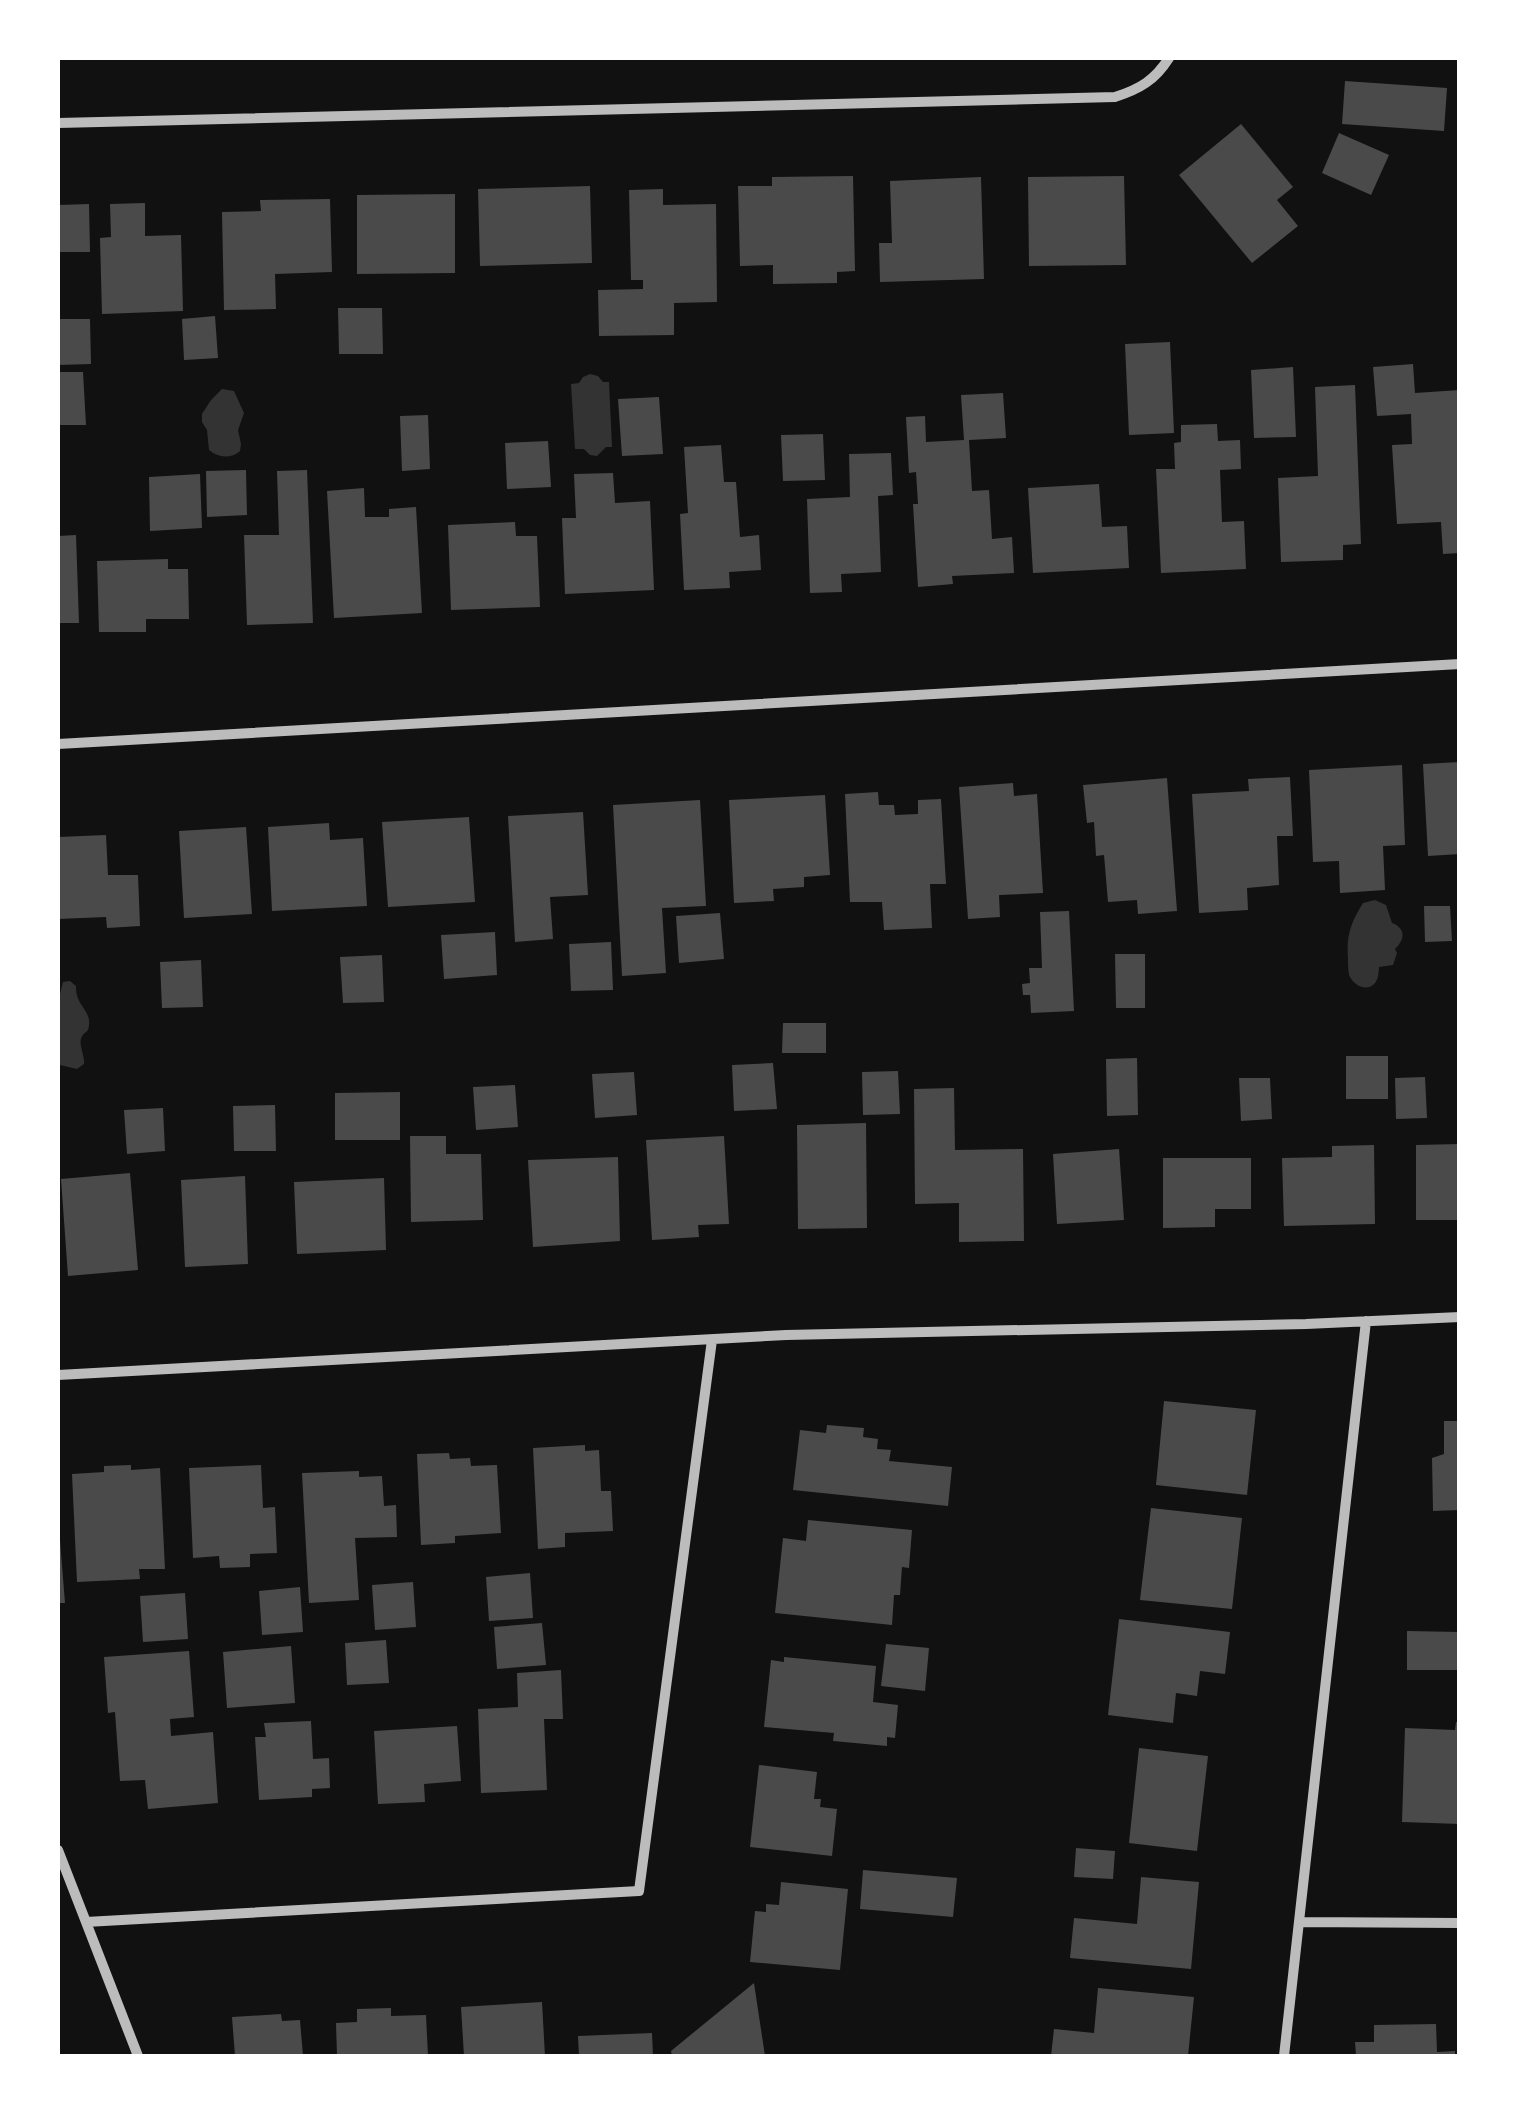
<svg xmlns="http://www.w3.org/2000/svg" width="1517" height="2114" font-family="'Open Sans',sans-serif">
<style>
.water{fill:#333}
.building{fill:#4a4a4a}
.lines{fill:none;stroke-linecap:round;stroke-linejoin:round}
.minor{stroke:#bcbcbc;stroke-width:10}
</style>
<rect width="100%" height="100%" fill="#111"/>
<!-- water -->
<path class="water" d="M590 374 598 376 603 382H609L612 447H606L597 456 590 455 584 449H575L571 384 579 383 583 377Z
M222 389 234 391 244 413 238 430 241 444 240 451C231 459 218 458 209 450L207 430 202 422V414L211 400Z
M1375 900 1386 905 1392 923C1406 928 1405 940 1395 949L1397 953 1393 965 1379 967C1379 971 1378 980 1375 983 1367 993 1353 985 1349 975 1348 969 1348 964 1348 958 1346 936 1351 922 1363 903Z
M70 981 76 986C75 1005 91 1010 89 1025 88 1035 84 1030 81 1039 79 1046 85 1056 84 1064L77 1069 60 1065 58 1061V996L60 994 63 982Z"/>
<!-- building -->
<path class="building" d="M1345 81 1447 88 1444 131 1342 124Z
M1241 124 1293 187 1277 200 1298 226 1252 263 1179 175Z
M1339 133 1389 155 1371 195 1322 173Z
M853 176 855 271 837 272V283L773 284V265L740 266 738 186H772V177Z
M1124 176 1126 265 1029 266 1028 177Z
M981 177 984 279 880 282 879 243H892L890 181Z
M590 186 592 263 480 266 478 189Z
M663 189V205L716 204 717 302 674 303V335L599 336 598 290 643 289V280H631L629 190Z
M455 194V273L357 274V195Z
M330 199 332 272 275 274 276 309 224 310 222 212 261 211 260 200Z
M145 203V236L181 235 183 311 102 314 100 238 111 237 110 204Z
M89 204 90 252H58V205Z
M338 308H382L383 354H339Z
M215 316 218 358 184 360 182 319Z
M58 319H90L91 364 58 365Z
M1170 342 1174 433 1129 435 1125 344Z
M1413 364 1415 393 1460 390V553L1443 554 1441 522 1397 524 1392 445 1412 444 1411 414 1377 416 1373 367Z
M1293 367 1296 437 1254 438 1251 370Z
M58 372H83L86 425H58Z
M1355 385 1361 544 1343 545V560L1281 562 1278 478 1318 476 1315 387Z
M1003 393 1006 438 969 440 972 491 989 490 992 539 1012 537 1014 573 952 576 953 584 918 587 913 504H918L916 472 909 473 906 417 925 416 926 442 964 440 961 395Z
M659 397 663 454 622 456 618 399Z
M428 415 430 469 402 471 400 416Z
M1217 424 1218 441 1240 440 1241 469 1220 470 1222 522 1244 521 1246 569 1161 573 1156 469H1175L1174 443 1181 442V425Z
M823 434 825 480 783 481 781 435Z
M548 441 551 487 507 489 505 443Z
M721 445 724 482H736L740 537 759 535 761 570 729 572 730 588 684 590 680 514 688 513 684 447Z
M891 453 893 495 878 496 881 572 841 574 842 592 810 593 807 499 850 497 849 454Z
M246 470 247 515 207 517 206 471Z
M307 470 313 623 247 625 244 535H279L277 471Z
M613 473 615 503 650 501 654 590 565 594 562 518H576L574 474Z
M200 474 202 528 150 531 149 477Z
M1099 484 1102 527 1127 526 1129 568 1033 573 1028 488Z
M364 488 365 517H389V509L416 507 422 613 334 618 327 491Z
M515 522 516 536H537L540 607 451 610 448 525Z
M76 535 79 623H58V536Z
M168 559V569H188L189 619H146V632H99L97 561Z
M1460 762V854L1428 856 1423 764Z
M1402 765 1405 845 1383 846 1385 890 1340 893 1339 861 1313 862 1309 770Z
M1290 777 1293 836H1277L1279 885 1247 888 1248 910 1199 913 1192 794 1249 791 1248 779Z
M1167 778 1177 911 1138 914 1137 900 1108 902 1104 855 1096 856 1094 822 1087 823 1083 785Z
M1013 783 1014 796 1037 794 1043 893 999 895 1000 917 968 919 959 787Z
M878 792 879 805H894L895 815 918 814V800L941 799 946 884H930L932 928 884 930 882 902H850L845 794Z
M825 795 830 875 804 877V887L773 889 774 901 734 903 729 800Z
M700 800 706 906 662 908 666 973 622 976 613 805Z
M583 812 588 895 550 897 553 939 515 942 508 816Z
M469 817 475 902 388 907 382 822Z
M329 823 330 840 363 838 367 906 272 911 268 827Z
M246 827 252 914 184 918 179 831Z
M106 835 108 875H138L140 926 107 928 106 917 58 919V837Z
M1424 906H1450L1452 941 1425 942Z
M1069 911 1074 1011 1031 1013 1030 995H1023L1022 984 1030 983 1029 968H1042L1040 912Z
M720 913 724 959 679 963 676 916Z
M495 932 497 975 444 979 441 935Z
M611 942 613 990 571 991 569 944Z
M1115 954H1145V1008H1116Z
M382 955 384 1002 343 1003 340 957Z
M201 960 203 1007 162 1008 160 962Z
M783 1023H826V1053H782Z
M1346 1056H1388V1099H1346Z
M1137 1058 1138 1115 1107 1116 1106 1059Z
M773 1063 777 1109 734 1111 732 1065Z
M898 1071 900 1114 863 1115 862 1072Z
M634 1072 637 1115 595 1118 592 1074Z
M1425 1077 1427 1118 1396 1119 1395 1078Z
M1239 1078H1270L1272 1119 1241 1121Z
M515 1085 518 1127 476 1130 473 1087Z
M954 1088 955 1150 1023 1149 1024 1241 959 1242V1203L915 1204 914 1089Z
M400 1092V1140H335V1093Z
M275 1105 276 1151H234L233 1106Z
M163 1108 165 1151 127 1154 124 1110Z
M866 1123 867 1228 798 1229 797 1125Z
M410 1136H446V1154H481L483 1220 411 1222Z
M724 1136 729 1224 698 1225 699 1237 652 1240 646 1140Z
M1460 1144V1220H1416V1145Z
M1374 1145 1375 1224 1284 1226 1282 1158 1332 1157V1146Z
M1119 1149 1124 1220 1057 1224 1053 1154Z
M618 1157 620 1241 533 1247 528 1160Z
M1163 1158H1251V1209H1215V1227L1163 1228Z
M130 1173 138 1270 68 1276 61 1179Z
M245 1176 248 1264 185 1267 181 1180Z
M384 1178 386 1250 297 1254 294 1182Z
M1164 1401 1256 1410 1247 1495 1156 1485Z
M1444 1421H1460V1510L1433 1511 1432 1458 1444 1454Z
M827 1425 864 1428 863 1437 878 1439 877 1449 891 1450 889 1461 952 1467 948 1506 793 1490 800 1430 826 1433Z
M585 1445V1451L599 1450 601 1491H611L613 1531 565 1533V1547L538 1549 533 1448Z
M449 1453 450 1459 470 1458 471 1466 497 1465 501 1533 455 1536V1543L421 1545 417 1454Z
M131 1465V1470L160 1468 165 1569H139L140 1579 77 1582 72 1474 104 1472V1466Z
M261 1465 263 1508 275 1507 277 1553 250 1554V1567L220 1568 219 1556 193 1558 189 1468Z
M359 1471V1477L382 1476 384 1506 396 1505 397 1537 355 1538 359 1600 309 1603 302 1473Z
M1151 1508 1242 1518 1232 1609 1140 1600Z
M808 1520 912 1530 909 1568 902 1567 900 1595H894L892 1625 775 1613 783 1538 806 1541Z
M60 1540 65 1603H58V1541Z
M530 1573 533 1618 489 1621 486 1577Z
M413 1582 416 1627 375 1630 372 1585Z
M300 1587 303 1632 262 1635 259 1591Z
M185 1593 188 1639 143 1642 140 1596Z
M1119 1619 1230 1632 1225 1674 1200 1671 1197 1696 1176 1693 1173 1723 1108 1715Z
M542 1623 546 1665 497 1669 494 1627Z
M1407 1631 1460 1632V1670H1407Z
M386 1640 389 1683 347 1685 345 1643Z
M886 1644 929 1648 925 1691 881 1686Z
M291 1646 295 1703 227 1708 223 1652Z
M189 1651 194 1717 170 1719 171 1736 213 1732 218 1803 148 1809 145 1780 120 1781 115 1712 108 1713 104 1657Z
M784 1657 876 1666 873 1702 898 1705 895 1738 887 1737V1746L833 1741 834 1733 764 1727 771 1660 784 1662Z
M561 1670 563 1719H544L547 1790 481 1793 478 1709 518 1707 517 1673Z
M311 1721 313 1759 329 1758 330 1788 312 1789V1797L259 1800 255 1737H266L264 1723Z
M1456 1722H1460V1824L1402 1822 1405 1728 1455 1730Z
M457 1726 461 1781 424 1784 425 1802 378 1804 374 1731Z
M1139 1748 1208 1756 1197 1851 1129 1843Z
M759 1765 817 1772 814 1799H821L820 1807 837 1809 832 1856 750 1847Z
M1076 1848 1115 1851 1113 1879 1074 1877Z
M863 1870 957 1878 953 1917 860 1909Z
M1141 1877 1199 1882 1191 1969 1070 1958 1074 1918 1137 1924Z
M781 1882 848 1889 840 1970 750 1962 755 1911 766 1912V1904L779 1905Z
M754 1983 765 2056H672L671 2051Z
M1098 1988 1194 1997 1188 2056H1051L1054 2029 1094 2033Z
M542 2002 545 2056H464L461 2007Z
M391 2008V2016L426 2015 428 2056H337L336 2023 357 2022V2009Z
M281 2014 282 2021 300 2020 303 2056H235L232 2017Z
M1436 2024 1437 2052 1455 2051V2056H1356L1355 2042H1374V2025Z
M652 2033 653 2056H579L578 2036Z"/>
<g class="lines">
<!-- minor -->
<path class="minor" d="M58 123 1115 97C1140 89 1155 80 1169 58
M58 744 1460 664
M58 1375 786 1335 1306 1324 1460 1317
M58 1850 138 2056
M86 1922 639 1891 712 1340
M1299 1922 1460 1923
M1284 2056 1366 1321"/>
</g>
<!-- border -->
<rect width="1517" height="2114" fill="none" stroke="#ffffff" stroke-width="120"/>
</svg>
